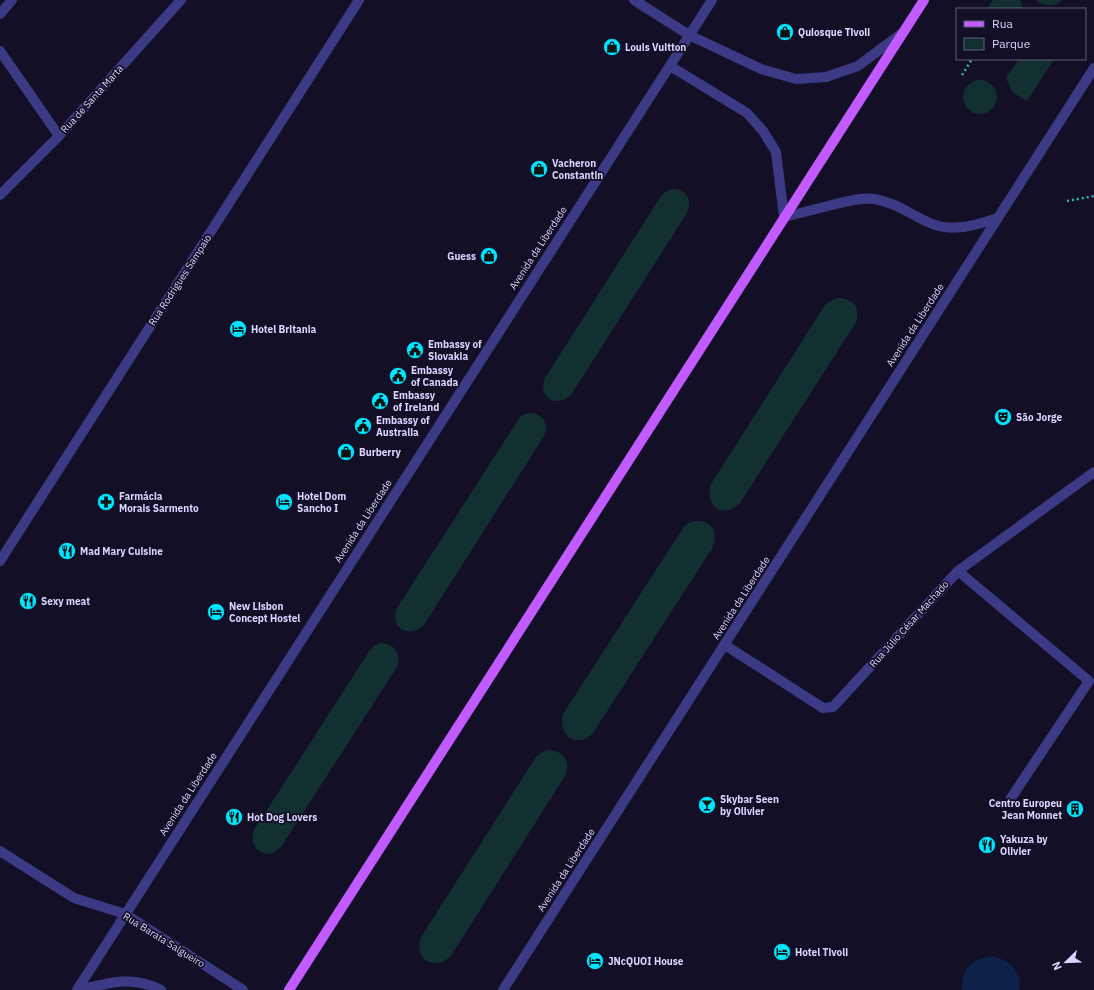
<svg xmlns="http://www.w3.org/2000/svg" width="1094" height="990" font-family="'IBM Plex Sans',sans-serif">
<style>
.green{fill:#12302f}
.water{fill:#0c2248}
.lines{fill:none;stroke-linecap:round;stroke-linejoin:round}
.path{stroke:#2fb8b0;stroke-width:2.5;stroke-dasharray:2 3;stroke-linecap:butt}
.minor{stroke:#3d3a85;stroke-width:10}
.major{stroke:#c25bff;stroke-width:10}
.labels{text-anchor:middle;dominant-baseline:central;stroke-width:3.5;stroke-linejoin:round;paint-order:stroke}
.poi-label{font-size:10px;font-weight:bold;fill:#d9d4ff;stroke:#130f26;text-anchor:start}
.street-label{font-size:10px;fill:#d9d4ff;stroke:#130f26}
</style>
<rect width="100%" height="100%" fill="#130f26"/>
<!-- green -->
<path class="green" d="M993 0H1020L1023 7 1021 9H987Z
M1036 0H1062C1055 8 1044 7 1036 0Z
M1019 59H1054L1027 101 1012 92 1006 78Z
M963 97a17 17 0 1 1 34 0a17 17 0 1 1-34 0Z
M671 189C686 188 693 199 687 213L571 395C556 409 537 397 545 378L661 196 665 192Z
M837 298C854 298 862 309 855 324L740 503C723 520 704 506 711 484L825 305 830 301Z
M528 413C542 412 550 423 544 436L424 625C409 640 389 627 397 608L518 420 522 415Z
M694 521C712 520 718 530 713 547L593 733C577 750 557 735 563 714L683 528 688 523Z
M380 643C394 643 402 653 397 667L281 847 271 854C257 854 249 844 254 830L370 650 374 646Z
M547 750C564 750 571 761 565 776L451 956C434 972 413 959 421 937L536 757 541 753Z"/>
<!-- water -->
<path class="water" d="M992 956C1008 959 1023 972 1019 990H962C961 969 971 959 992 956Z"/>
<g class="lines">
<!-- path -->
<path class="path" d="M962 75 972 59
M1067 201 1094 196"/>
<!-- minor -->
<path class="minor" d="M634 0 689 35 761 69 796 79 826 77 858 66 902 33
M0 14 12 0
M0 51 59 136
M670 66 747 113 763 131 776 152 784 217C800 213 816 209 832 205 845 202 860 197 874 199 898 203 909 214 930 223 952 233 976 225 998 218
M0 195 59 136 181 0
M0 561 359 0
M958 571 1089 681 1011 798
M725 645 823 708 833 707 958 571 1094 472
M0 851 74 898 125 914 243 990
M77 990 712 0
M79 990C109 983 132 975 161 990
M503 990 1094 68"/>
<!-- major -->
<path class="major" d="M289 990 924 0"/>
</g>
<!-- icons -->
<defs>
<symbol id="shop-disc" viewBox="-11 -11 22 22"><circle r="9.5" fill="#00e5ff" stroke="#130f26"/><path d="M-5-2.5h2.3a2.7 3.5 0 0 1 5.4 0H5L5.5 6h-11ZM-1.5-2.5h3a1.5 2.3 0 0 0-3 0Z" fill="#111"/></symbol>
<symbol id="hotel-disc" viewBox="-11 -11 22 22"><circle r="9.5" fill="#00e5ff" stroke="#130f26"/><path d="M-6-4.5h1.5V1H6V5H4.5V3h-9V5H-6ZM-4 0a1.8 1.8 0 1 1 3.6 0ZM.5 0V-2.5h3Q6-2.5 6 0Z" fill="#111"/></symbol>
<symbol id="civic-disc" viewBox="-11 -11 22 22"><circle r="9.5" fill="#00e5ff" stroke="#130f26"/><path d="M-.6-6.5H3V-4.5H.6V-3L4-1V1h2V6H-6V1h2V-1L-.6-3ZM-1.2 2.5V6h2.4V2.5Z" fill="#111"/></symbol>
<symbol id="theatre-disc" viewBox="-11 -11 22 22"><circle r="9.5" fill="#00e5ff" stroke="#130f26"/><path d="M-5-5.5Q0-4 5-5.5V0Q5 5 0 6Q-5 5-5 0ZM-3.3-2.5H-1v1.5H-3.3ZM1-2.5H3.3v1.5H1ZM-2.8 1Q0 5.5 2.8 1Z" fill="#111"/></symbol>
<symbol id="pharmacy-disc" viewBox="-11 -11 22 22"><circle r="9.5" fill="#00e5ff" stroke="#130f26"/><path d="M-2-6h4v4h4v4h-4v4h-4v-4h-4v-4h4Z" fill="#111"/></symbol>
<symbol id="restaurant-disc" viewBox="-11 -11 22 22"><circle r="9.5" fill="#00e5ff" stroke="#130f26"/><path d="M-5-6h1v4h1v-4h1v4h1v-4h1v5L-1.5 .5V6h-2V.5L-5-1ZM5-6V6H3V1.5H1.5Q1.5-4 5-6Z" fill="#111"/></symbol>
<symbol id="bar-disc" viewBox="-11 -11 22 22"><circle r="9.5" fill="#00e5ff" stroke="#130f26"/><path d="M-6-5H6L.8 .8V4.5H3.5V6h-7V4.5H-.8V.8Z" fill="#111"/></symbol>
<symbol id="building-disc" viewBox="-11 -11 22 22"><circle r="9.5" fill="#00e5ff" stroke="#130f26"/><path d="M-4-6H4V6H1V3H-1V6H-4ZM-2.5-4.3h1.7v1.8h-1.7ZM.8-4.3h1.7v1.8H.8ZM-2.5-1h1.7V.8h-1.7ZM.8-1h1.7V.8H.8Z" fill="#111"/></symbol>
</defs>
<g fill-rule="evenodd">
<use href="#shop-disc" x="775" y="22" width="20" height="20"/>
<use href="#shop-disc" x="602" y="37" width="20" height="20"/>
<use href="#shop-disc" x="529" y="159" width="20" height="20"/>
<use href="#shop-disc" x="479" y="246" width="20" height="20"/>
<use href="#hotel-disc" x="228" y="319" width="20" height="20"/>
<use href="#civic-disc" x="405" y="340" width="20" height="20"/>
<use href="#civic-disc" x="388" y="366" width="20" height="20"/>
<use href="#civic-disc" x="370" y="391" width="20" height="20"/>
<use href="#theatre-disc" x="993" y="407" width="20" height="20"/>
<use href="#civic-disc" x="353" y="416" width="20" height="20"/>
<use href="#shop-disc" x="336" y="442" width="20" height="20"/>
<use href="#pharmacy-disc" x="96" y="492" width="20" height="20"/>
<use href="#hotel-disc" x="274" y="492" width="20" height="20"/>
<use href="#restaurant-disc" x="57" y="541" width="20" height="20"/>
<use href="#restaurant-disc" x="18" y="591" width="20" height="20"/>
<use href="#hotel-disc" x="206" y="602" width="20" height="20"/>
<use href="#bar-disc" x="697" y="795" width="20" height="20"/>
<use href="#building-disc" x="1065" y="799" width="20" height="20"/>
<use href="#restaurant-disc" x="224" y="807" width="20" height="20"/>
<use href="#restaurant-disc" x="977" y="835" width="20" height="20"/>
<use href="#hotel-disc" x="772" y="942" width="20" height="20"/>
<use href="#hotel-disc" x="585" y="951" width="20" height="20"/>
</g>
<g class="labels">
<!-- poi labels -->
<g class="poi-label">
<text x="798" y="32">Quiosque Tivoli</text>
<text x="625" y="47">Louis Vuitton</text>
<text x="552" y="163">Vacheron<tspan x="552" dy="12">Constantin</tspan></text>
<text x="476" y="256" text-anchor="end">Guess</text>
<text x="251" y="329">Hotel Britania</text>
<text x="428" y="344">Embassy of<tspan x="428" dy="12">Slovakia</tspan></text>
<text x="411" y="370">Embassy<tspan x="411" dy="12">of Canada</tspan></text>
<text x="393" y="395">Embassy<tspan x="393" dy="12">of Ireland</tspan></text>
<text x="1016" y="417">São Jorge</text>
<text x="376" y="420">Embassy of<tspan x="376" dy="12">Australia</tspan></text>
<text x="359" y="452">Burberry</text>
<text x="119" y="496">Farmácia<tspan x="119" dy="12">Morais Sarmento</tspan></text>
<text x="297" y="496">Hotel Dom<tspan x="297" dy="12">Sancho I</tspan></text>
<text x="80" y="551">Mad Mary Cuisine</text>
<text x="41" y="601">Sexy meat</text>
<text x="229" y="606">New Lisbon<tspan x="229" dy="12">Concept Hostel</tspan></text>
<text x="720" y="799">Skybar Seen<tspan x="720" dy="12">by Olivier</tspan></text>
<text x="1062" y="803" text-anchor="end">Centro Europeu<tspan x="1062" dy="12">Jean Monnet</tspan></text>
<text x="247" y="817">Hot Dog Lovers</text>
<text x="1000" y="839">Yakuza by<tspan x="1000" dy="12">Olivier</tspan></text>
<text x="795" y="952">Hotel Tivoli</text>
<text x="608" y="961">JNcQUOI House</text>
</g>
<!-- street labels -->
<g class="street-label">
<text transform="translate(92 99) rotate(-48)">Rua de Santa Marta</text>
<text transform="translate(538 248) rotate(-57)">Avenida da Liberdade</text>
<text transform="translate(180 280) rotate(-57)">Rua Rodrigues Sampaio</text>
<text transform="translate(915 325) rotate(-57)">Avenida da Liberdade</text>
<text transform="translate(363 521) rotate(-57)">Avenida da Liberdade</text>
<text transform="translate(741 598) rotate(-57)">Avenida da Liberdade</text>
<text transform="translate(909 624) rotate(-48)">Rua Júlio César Machado</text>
<text transform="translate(188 794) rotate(-57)">Avenida da Liberdade</text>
<text transform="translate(566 870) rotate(-57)">Avenida da Liberdade</text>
<text transform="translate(164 940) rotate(32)">Rua Barata Salgueiro</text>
</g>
</g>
<!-- legend -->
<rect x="956" y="8" width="130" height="52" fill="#130f26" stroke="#625e7d"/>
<rect x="964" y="21" width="20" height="6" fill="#c25bff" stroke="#625e7d"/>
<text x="992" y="28" font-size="12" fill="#d9d4ff">Rua</text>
<rect x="964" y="38" width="20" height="12" fill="#12302f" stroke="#625e7d"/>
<text x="992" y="48" font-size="12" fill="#d9d4ff">Parque</text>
<!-- north arrow -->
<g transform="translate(1066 962) rotate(247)" stroke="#130f26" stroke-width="3" paint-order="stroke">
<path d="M0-3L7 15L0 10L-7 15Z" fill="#d9d4ff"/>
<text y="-6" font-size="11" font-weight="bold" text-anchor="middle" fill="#d9d4ff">N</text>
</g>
</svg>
